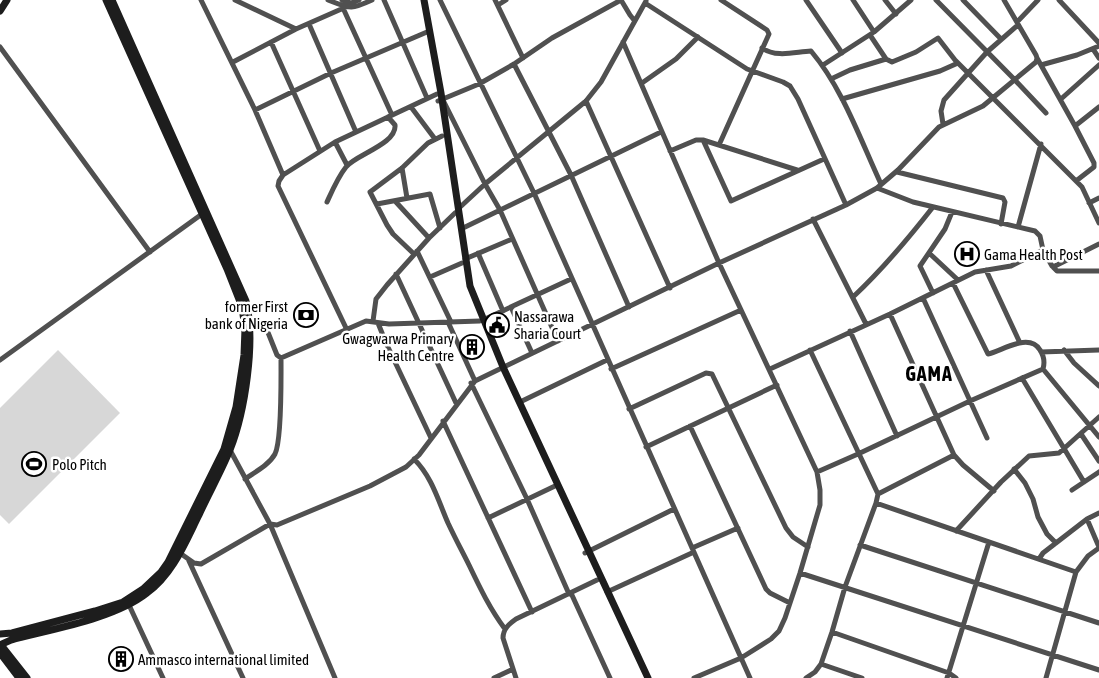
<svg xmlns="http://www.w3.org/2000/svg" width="1099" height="678" font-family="'Asap Condensed',sans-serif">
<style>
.green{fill:#d7d7d7}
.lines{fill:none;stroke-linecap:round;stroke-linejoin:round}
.street{stroke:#505050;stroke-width:5}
.secondary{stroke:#1d1d1d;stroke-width:7}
.labels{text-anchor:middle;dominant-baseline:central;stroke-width:5;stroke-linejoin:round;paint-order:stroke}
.poi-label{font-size:15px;fill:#000;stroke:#fff;text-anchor:start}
.district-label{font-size:20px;font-weight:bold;letter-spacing:1px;fill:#000;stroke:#fff}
</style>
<rect width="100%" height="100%" fill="#fff"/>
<!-- green -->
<path class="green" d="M58 350 120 413 9 524 0 515V408Z"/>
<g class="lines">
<!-- street -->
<path class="street" d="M201 0 255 110 283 175
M235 0 296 29
M328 0C351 9 350 10 372 0
M342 0 351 3 359 0
M384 0 427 98
M440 0 534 193 750 678
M495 0 523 58
M621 0 630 15 634 20
M806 0 842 53
M853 0 874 32
M885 0 896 14
M936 0 1014 79 1046 113
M963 0 1001 39
M1059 0 1099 43
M645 3 747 69 783 82 790 86 798 99 846 205
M498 5 506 0
M343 8 392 115
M1017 22 1038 0
M309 24 356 132
M870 35 886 59 892 62 916 52 938 38 955 60 1082 187 1099 223
M271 42 320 151
M623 42 719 263 817 472 820 490V505L800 573 785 618 779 631 771 639 741 658 694 678
M0 47 150 252
M762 48C777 58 794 52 811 51 843 89 860 139 881 184
M1093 49 1099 58
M1037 58 1075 126 1094 163V167L1076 181
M233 62 296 29 346 7
M514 64 571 175 629 307
M823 65 874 32 911 0
M1041 65 1077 55 1099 46
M831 79 850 70 886 59
M642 83 676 59 698 37
M842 99 940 71 958 63
M1061 99 1099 65
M438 101 479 84 514 64 552 38 621 0
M586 101 670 288
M444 102 485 184 500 210 558 341
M411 107 435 139
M255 110 331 73 427 32
M943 124 941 111 944 100 987 52 1018 25
M1075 126 1099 107
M703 140 731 201 824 159
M335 142 347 165
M719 145 769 34 767 30 721 0
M670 151 696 140H703L797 170
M402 168 407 198
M897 172 1003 198 1005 202 1001 224
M877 188 913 202 1035 231 1040 236 1043 250 1052 266H1055L1099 244
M395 201 429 238
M327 202C332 191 338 177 346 167 355 155 397 144 395 125L388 117
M1089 203 1099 198
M377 204 430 194 440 228
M458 209 485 184 586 101 601 82 646 1
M813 219 866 324
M1018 227 1041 144
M461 229 661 132
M417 251 451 322
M478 253 503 311
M929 253 958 280
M414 254 393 234 387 225 370 192 402 168 428 143 442 136
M465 259 512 239
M1052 266 1057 271H1099
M986 270 1020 343
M396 274 456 403
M430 277 462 263
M953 283 988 354C1002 351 1029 332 1040 350 1044 356 1045 362 1043 369
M933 293 920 266 945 229 952 212
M853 297C883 269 908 239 933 207
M923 298 987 438
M511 307 532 353
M890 314 954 455 963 465 994 491
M483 320 571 279
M373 321 376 299 387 285 429 238 455 213
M448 322 475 381
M378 323 386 343 431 438
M347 330 278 186 279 181 283 175 335 142 437 94
M850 331 897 436
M1064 350 1074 363 1099 386
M1041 352 1099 350
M281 358 366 321 389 324 480 321
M0 360 202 214
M611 369 741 310
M770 369 890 314 975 272 1011 266 1043 250
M1043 369 1099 437
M1022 378 1084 482
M471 383 527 499 569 594
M520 402 607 360
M629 409 706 373 712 374 786 528 793 537 808 547
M443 421 532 612
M690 426 766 589 770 593 790 603
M1081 434 1099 461
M646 447 777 385
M230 450 270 524 335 678
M414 459C432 477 438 500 448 523 455 538 462 551 469 565 480 588 490 609 505 629
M1014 469 1025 483 1033 499 1038 517 1047 534 1056 543
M817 472 858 454 970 401 1043 369
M245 479C255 472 269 465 275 454 282 440 281 376 281 358L277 355 267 330 260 326 248 329
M1072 490 1099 472
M878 494 954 455
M876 503 1076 572
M488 518 555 486
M1087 519 1099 547
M956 531 1001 482 1029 456 1059 453 1099 417
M860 545 1099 623
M692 548 738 528
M177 551 194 563 201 564 270 524 277 525 370 486 406 467 419 455 475 381 719 263 846 205 877 188 898 170 939 127 983 106 1036 62 1037 58 1036 55 1004 0
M585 553 674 509
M1039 559 1043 553 1087 519 1099 513
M189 561 243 678
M800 573 1099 670
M607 592 694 552
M571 593 610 678
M129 605 163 678
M832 632 949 673 956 678
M821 664 862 678
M494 678 513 669
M516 678 503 638C503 629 509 624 516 619L597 580
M806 678 815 672 821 664 832 632 845 587 876 503 878 494 810 350
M947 678 989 542
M1046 678 1076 572 1088 556 1099 548"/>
<!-- secondary -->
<path class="secondary" d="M424 0 441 93 470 286 503 367 648 678
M0 11 7 0
M0 634 12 633 95 611 123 602 143 589 161 572 168 562 224 449 236 407 244 355 245 329 242 307 227 269 106 0
M2 644 11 640C52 629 114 619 147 593 173 574 185 543 199 515 209 493 221 472 230 450 245 412 256 341 246 301L112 0
M1 645 27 678
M0 653 19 678"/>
</g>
<!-- icons -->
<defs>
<symbol id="hospital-ring" viewBox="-11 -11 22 22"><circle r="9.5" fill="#fff" stroke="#000" stroke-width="1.5"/><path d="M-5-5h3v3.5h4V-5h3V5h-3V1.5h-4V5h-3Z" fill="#000"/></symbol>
<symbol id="bank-ring" viewBox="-11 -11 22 22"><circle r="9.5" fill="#fff" stroke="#000" stroke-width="1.5"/><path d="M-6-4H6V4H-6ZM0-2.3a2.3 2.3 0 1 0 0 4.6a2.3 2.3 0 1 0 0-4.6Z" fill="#000"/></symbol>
<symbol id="civic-ring" viewBox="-11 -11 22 22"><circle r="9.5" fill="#fff" stroke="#000" stroke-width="1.5"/><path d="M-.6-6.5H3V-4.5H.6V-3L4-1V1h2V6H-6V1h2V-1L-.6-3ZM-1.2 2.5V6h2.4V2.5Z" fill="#000"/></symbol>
<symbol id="building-ring" viewBox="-11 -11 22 22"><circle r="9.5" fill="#fff" stroke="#000" stroke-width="1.5"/><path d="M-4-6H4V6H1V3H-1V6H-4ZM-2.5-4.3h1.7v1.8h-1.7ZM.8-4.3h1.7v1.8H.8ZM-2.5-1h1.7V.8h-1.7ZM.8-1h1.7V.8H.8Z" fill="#000"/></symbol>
<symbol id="stadium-ring" viewBox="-11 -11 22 22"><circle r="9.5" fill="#fff" stroke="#000" stroke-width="1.5"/><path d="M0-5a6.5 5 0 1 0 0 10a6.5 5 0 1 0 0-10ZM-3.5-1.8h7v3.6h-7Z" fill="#000"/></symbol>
</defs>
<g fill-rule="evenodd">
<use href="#hospital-ring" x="953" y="240" width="28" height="28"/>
<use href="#bank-ring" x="292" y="301" width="28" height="28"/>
<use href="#civic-ring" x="483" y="311" width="28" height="28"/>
<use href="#building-ring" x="458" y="333" width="28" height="28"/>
<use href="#stadium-ring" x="20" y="450" width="28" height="28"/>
<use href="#building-ring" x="107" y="645" width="28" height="28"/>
</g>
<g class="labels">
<!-- poi labels -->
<g class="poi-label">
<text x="984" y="254">Gama Health Post</text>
<text x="288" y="306" text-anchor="end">former First<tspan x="288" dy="17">bank of Nigeria</tspan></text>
<text x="514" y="316">Nassarawa<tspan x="514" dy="17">Sharia Court</tspan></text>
<text x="454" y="338" text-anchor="end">Gwagwarwa Primary<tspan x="454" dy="17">Health Centre</tspan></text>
<text x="52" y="464">Polo Pitch</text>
<text x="138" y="659">Ammasco international limited</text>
</g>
<!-- district labels -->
<g class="district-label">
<text x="929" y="373">GAMA</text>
</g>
</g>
</svg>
